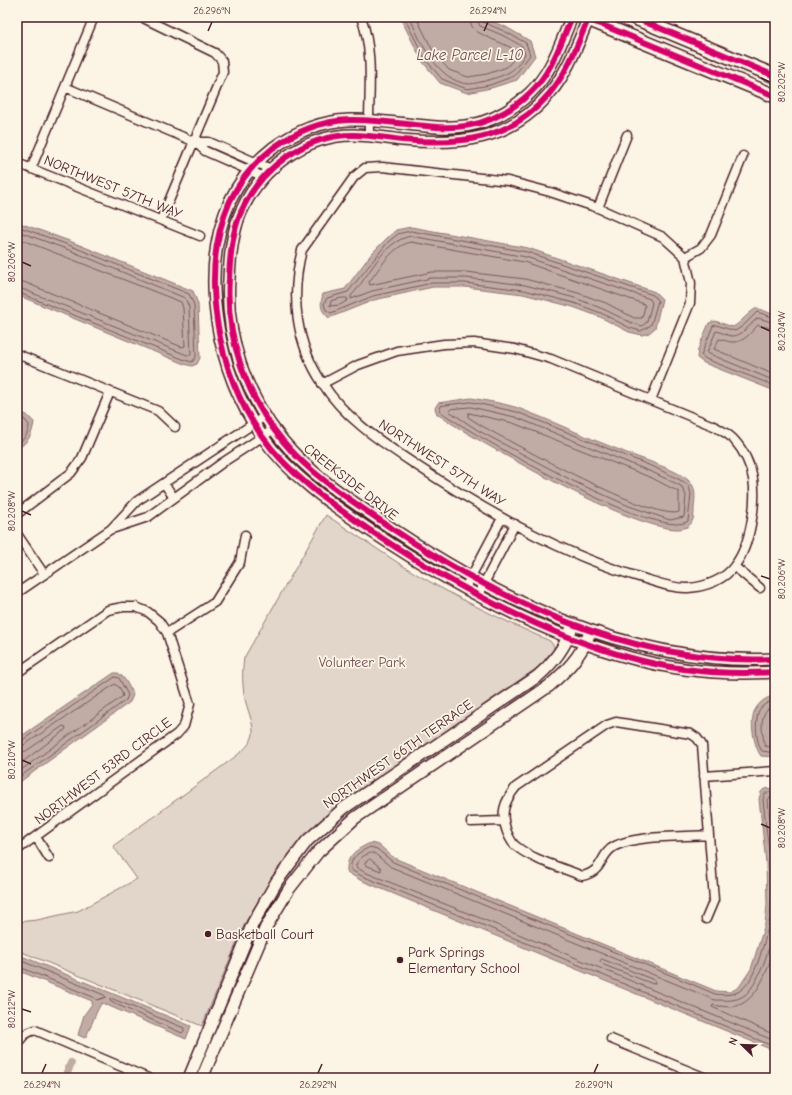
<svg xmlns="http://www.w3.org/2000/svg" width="792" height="1095" font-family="'Comic Neue',sans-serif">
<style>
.green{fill:#e2d5ca;stroke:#967a7a}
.water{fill:#c0aca5;stroke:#917474}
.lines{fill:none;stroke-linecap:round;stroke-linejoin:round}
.shore{stroke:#79575c;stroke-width:1}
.canal{stroke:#c0aca5;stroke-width:8}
.street-casing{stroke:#4a1f2b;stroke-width:11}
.secondary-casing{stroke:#4a1f2b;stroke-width:14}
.primary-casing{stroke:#4a1f2b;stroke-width:16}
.street{stroke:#fcf5e5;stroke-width:8}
.secondary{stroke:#fcf5e5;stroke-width:11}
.primary{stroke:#fcf5e5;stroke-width:13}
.cycleway-casing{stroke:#fcf5e5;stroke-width:8}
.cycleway{stroke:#d6006c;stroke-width:6}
.ticks{fill:none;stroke:#4a1f2b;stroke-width:1.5}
.poi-dot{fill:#4a1f2b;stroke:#fcf5e5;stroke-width:1.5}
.labels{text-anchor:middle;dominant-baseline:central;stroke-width:3.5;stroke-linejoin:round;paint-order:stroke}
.street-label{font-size:14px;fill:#4a1f2b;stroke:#fcf5e5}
.park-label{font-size:14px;fill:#704c53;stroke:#fcf5e5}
.poi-label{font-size:14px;fill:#4a1f2b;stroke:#fcf5e5;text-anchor:start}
.water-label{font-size:15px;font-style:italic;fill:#6d4950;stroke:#fcf5e5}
.neatline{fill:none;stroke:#4a1f2b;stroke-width:1.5}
.ticks-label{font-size:10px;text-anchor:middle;fill:#4a1f2b}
</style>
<rect width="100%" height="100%" fill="#fcf5e5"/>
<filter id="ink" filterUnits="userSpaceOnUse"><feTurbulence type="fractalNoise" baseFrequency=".025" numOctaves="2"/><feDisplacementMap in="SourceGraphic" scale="8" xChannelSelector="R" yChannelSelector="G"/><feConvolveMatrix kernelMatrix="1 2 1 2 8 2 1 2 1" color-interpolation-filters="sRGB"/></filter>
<g filter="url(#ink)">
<!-- green -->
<path class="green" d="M326 515C351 531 375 548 400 564 448 594 498 618 550 641L554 646 553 653 547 661 339 805 284 866 260 898 245 923 202 1026 17 950V922L37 920 78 911 137 879 113 846 228 762C237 755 253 745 253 732 253 721 247 709 245 699 242 685 242 672 244 658Z"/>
<!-- water -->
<path class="water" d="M400 17H480L506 27 530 41 535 56 517 80 491 88 467 93 440 83 422 61Z
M17 222 72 242 193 291 198 304 200 358 197 364 192 366 184 364 17 295Z
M411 227 528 248 655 292 662 299 655 328 649 333 642 335 629 332 600 317 573 307 523 294 465 287H433L374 300 329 318C320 310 320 305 323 294L345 289 372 253 386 239 396 230Z
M757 308 775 315V391L704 363 697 358 698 349 709 323 715 321 733 327C742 322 747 313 757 308Z
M471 398C487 401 503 403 518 408 553 421 587 438 622 451 638 458 676 469 688 480 697 487 695 498 694 508 694 515 694 523 687 527 655 545 470 437 437 414L435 408 438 403Z
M17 411 27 415 34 422C32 436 28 442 17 449Z
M114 673H118C126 678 129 687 133 695L130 702 17 784V739Z
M775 695V757L761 756C754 747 749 720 755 710 760 701 766 698 775 695Z
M775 788V1051L360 880 347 872C346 855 356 850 370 843L379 845 394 858 716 991 730 992 739 987 751 969 765 924 767 905 766 863 759 799 761 792 764 789Z
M17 954 191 1026 186 1039 102 1003C97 1008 91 1028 85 1038L78 1035 84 1015 92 1004V1001L17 970Z"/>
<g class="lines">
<!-- shore -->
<path class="shore" d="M404 17 425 59 442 79 467 89 490 85 514 76 530 55 526 43 504 31 483 22 481 17
M410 17C419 41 438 81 468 84 474 84 485 81 492 79 510 73 515 71 525 54L522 46 502 35 480 26 476 17
M416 17 434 53 449 70 468 77 487 74 507 67 518 54 517 51C508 45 479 35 474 29 471 26 470 22 470 17
M17 226 71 246 189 294 194 305 196 357 192 362 185 360 17 292
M17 231 69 250 185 298 189 307 191 355H187L17 287
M411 231 527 252 653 295 658 301 651 325 641 331 630 328 601 313 574 303 524 290 465 283H432L373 296 331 313 326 310 324 304 327 298 348 292 388 242 398 234Z
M411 236 526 257 650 299 652 303 647 322 642 326 632 323 603 309 575 298 525 285 466 278H431L372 291 351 299V296C369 277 382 241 411 236Z
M17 238 181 302 183 308 185 346 182 347 24 282 17 281
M411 242 524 262 644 304 645 306 642 318H634L606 303 578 293 525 279 466 272H432L370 285 369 282C380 268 392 246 411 242Z
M342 298H347L348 300 340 305 330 306 331 301Z
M775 318 757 312 743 326 735 331 716 325 713 326 701 355 706 359 775 386
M775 323 758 318C750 323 743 337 731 336 726 335 721 332 716 331L707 353 775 381
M775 329 758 325C751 332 744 343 732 342 727 342 723 339 719 339L714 349 775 375
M471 402 517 412 656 468 684 482 689 487 691 494 688 521C661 543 471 434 441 412L440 409 441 406Z
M471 407 515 417 654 473 681 486 686 495 684 517 670 520 629 506 575 482 479 431 449 411 451 409Z
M469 413 513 423 652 478 679 492V512C655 522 511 442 482 426L468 417Z
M17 416 24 419 29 425C28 434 25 439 17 444
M775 700C768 702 760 706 758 713 755 723 756 743 762 751L775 753
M775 705C757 710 762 732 765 746L775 748
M17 742 21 741 115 677 119 678 128 695 126 700 17 779
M17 747 24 745 115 684 120 688 123 696 17 773
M17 753 26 751 63 726 66 727 65 730 17 766
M775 792 765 793 763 799C766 834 774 871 771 906 770 925 764 944 758 962 749 986 741 998 715 994 608 948 500 907 393 862L377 849 370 847C360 852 349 857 351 870L362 876 478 923 775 1047
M775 797H770L768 800 775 871
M370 859 381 868V871L365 865V863Z
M775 918C773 938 761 982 745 995 735 1002 726 1000 715 1000L391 867 374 853C367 852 358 859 356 865V867L364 872 480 918 775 1041
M775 944C769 966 759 1003 732 1007 726 1007 719 1006 713 1005L712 1007 775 1035
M17 959 104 995 106 997 97 1000 93 997 17 966
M602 959 654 980 655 983 653 984 604 965 600 961Z
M113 999 184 1028V1031L182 1033 111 1002 110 1000Z"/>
<!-- canal -->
<path class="canal" d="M65 1078 71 1063"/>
<defs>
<path id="street" d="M141 17 215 53 222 61 223 72 161 220
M361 17C375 54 368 97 369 136
M65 87 195 142 205 151 264 177
M195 142H209L271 169
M17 163 200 236
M31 169 94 17
M598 208 627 135
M685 257 701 248 711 235 743 156
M17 354 158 411 175 427
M322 384 358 365 397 351 444 344 474 343 515 349 551 359 716 427C722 431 731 435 735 441 744 451 751 466 753 479 757 503 750 546 735 565 725 580 705 587 688 588 673 589 656 582 642 578 561 554 487 512 416 465 383 443 345 419 323 384 296 344 290 297 302 250L354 177 365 168 382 167 508 181 550 192 598 208 663 237 685 257 691 283 690 303 651 400
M164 483 174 498
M17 514 71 473 82 458 110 392
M112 529 148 517 222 463 274 429
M17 534 44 574
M735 567 760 588
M465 588 502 518
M17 593 111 529 137 501 265 416
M478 595 515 524
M167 633 215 602 240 562 245 535
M17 673 108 610 123 607H136L148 612 159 621 167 633 190 704 184 726 177 734 17 850
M704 776 775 771
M471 822 503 821
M36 837 49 858
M706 919 714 900 702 745 697 738 691 734 616 722 607 725 516 787C504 802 500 813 507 832 509 837 512 844 517 847 535 861 561 867 582 876 605 871 599 854 615 846 636 835 684 837 709 835
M611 1039 706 1078
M17 1046C21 1037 25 1033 35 1030L148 1078"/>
<path id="secondary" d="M572 17C560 44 552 72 530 93 470 150 418 118 349 120 322 121 295 132 273 148 255 162 240 180 230 201 198 273 217 373 262 436 289 475 331 504 371 531 449 583 539 633 631 658 677 671 727 675 775 672
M589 17C578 43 568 72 549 94 510 141 459 145 402 140 386 138 369 135 353 135 305 135 260 168 241 212 232 232 230 256 229 279 225 336 246 396 282 440 308 472 344 496 378 519 494 599 631 666 775 659
M189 1078 253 923 277 881 307 841 344 808 538 676C553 663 564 649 571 630
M202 1078 266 927 289 889 318 852 355 818 549 686C565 672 580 657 588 637"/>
<path id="primary" d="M583 17 775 96
M633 17 775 76"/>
</defs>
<!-- street casing -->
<use href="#street" class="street-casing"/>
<!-- secondary casing -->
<use href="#secondary" class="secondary-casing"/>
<!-- primary casing -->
<use href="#primary" class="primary-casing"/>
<!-- street -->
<use href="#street" class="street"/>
<!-- secondary -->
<use href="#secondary" class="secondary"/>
<!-- primary -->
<use href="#primary" class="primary"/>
<defs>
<path id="cycleway" d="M572 17C560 44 552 72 530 93 470 150 418 118 349 120 322 121 295 132 273 148 255 162 240 180 230 201 198 273 217 373 262 436 289 475 331 504 371 531 449 583 539 633 631 658 677 671 727 675 775 672
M583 17 775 96
M589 17C578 43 568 72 549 94 510 141 459 145 402 140 386 138 369 135 353 135 305 135 260 168 241 212 232 232 230 256 229 279 225 336 246 396 282 440 308 472 344 496 378 519 494 599 631 666 775 659
M633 17 775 76"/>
</defs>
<!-- cycleway casing -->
<use href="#cycleway" class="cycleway-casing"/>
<!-- cycleway -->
<use href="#cycleway" class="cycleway"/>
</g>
</g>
<!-- ticks -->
<path class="ticks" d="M208 31 212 22M484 31 488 22M761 78 770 82M22 262 31 266M761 327 770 331M22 511 31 515M761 576 770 579M22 760 31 764M761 824 770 828M22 1009 31 1012M42 1073 46 1064M318 1073 322 1064M594 1073 598 1064"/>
<!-- markers -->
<g class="poi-dot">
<circle cx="208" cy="934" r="4"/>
<circle cx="400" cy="960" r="4"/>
</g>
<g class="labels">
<!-- street labels -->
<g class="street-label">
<text transform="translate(113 187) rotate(22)">NORTHWEST 57TH WAY</text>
<text transform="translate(442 463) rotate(33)">NORTHWEST 57TH WAY</text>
<text transform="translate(351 482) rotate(38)">CREEKSIDE DRIVE</text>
<text transform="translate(398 754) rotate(-35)">NORTHWEST 66TH TERRACE</text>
<text transform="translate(103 771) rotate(-37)">NORTHWEST 53RD CIRCLE</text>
</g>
<!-- park labels -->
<g class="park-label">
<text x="362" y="662">Volunteer Park</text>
</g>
<!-- poi labels -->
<g class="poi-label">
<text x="216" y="934">Basketball Court</text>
<text x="408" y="952">Park Springs<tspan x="408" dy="16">Elementary School</tspan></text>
</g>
<!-- water labels -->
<g class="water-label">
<text x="470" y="55">Lake Parcel L-10</text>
</g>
</g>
<!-- margin -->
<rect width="792" height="1095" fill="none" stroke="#fcf5e5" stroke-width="44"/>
<!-- north arrow -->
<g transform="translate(742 1045) rotate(293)" stroke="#fcf5e5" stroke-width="3" paint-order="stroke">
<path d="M0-3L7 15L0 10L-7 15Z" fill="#4a1f2b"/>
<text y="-6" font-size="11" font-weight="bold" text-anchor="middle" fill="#4a1f2b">N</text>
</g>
<rect x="22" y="22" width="748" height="1051" class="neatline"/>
<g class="ticks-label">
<text x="212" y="14">26.296°N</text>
<text x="488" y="14">26.294°N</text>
<text transform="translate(781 82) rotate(-90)" y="4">80.202°W</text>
<text transform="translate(11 262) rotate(-90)" y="4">80.206°W</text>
<text transform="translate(781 331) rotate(-90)" y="4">80.204°W</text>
<text transform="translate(11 511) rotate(-90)" y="4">80.208°W</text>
<text transform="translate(781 579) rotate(-90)" y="4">80.206°W</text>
<text transform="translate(11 760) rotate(-90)" y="4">80.210°W</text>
<text transform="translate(781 828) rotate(-90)" y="4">80.208°W</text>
<text transform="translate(11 1009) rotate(-90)" y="4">80.212°W</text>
<text x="42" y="1088">26.294°N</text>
<text x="318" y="1088">26.292°N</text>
<text x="594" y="1088">26.290°N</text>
</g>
</svg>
